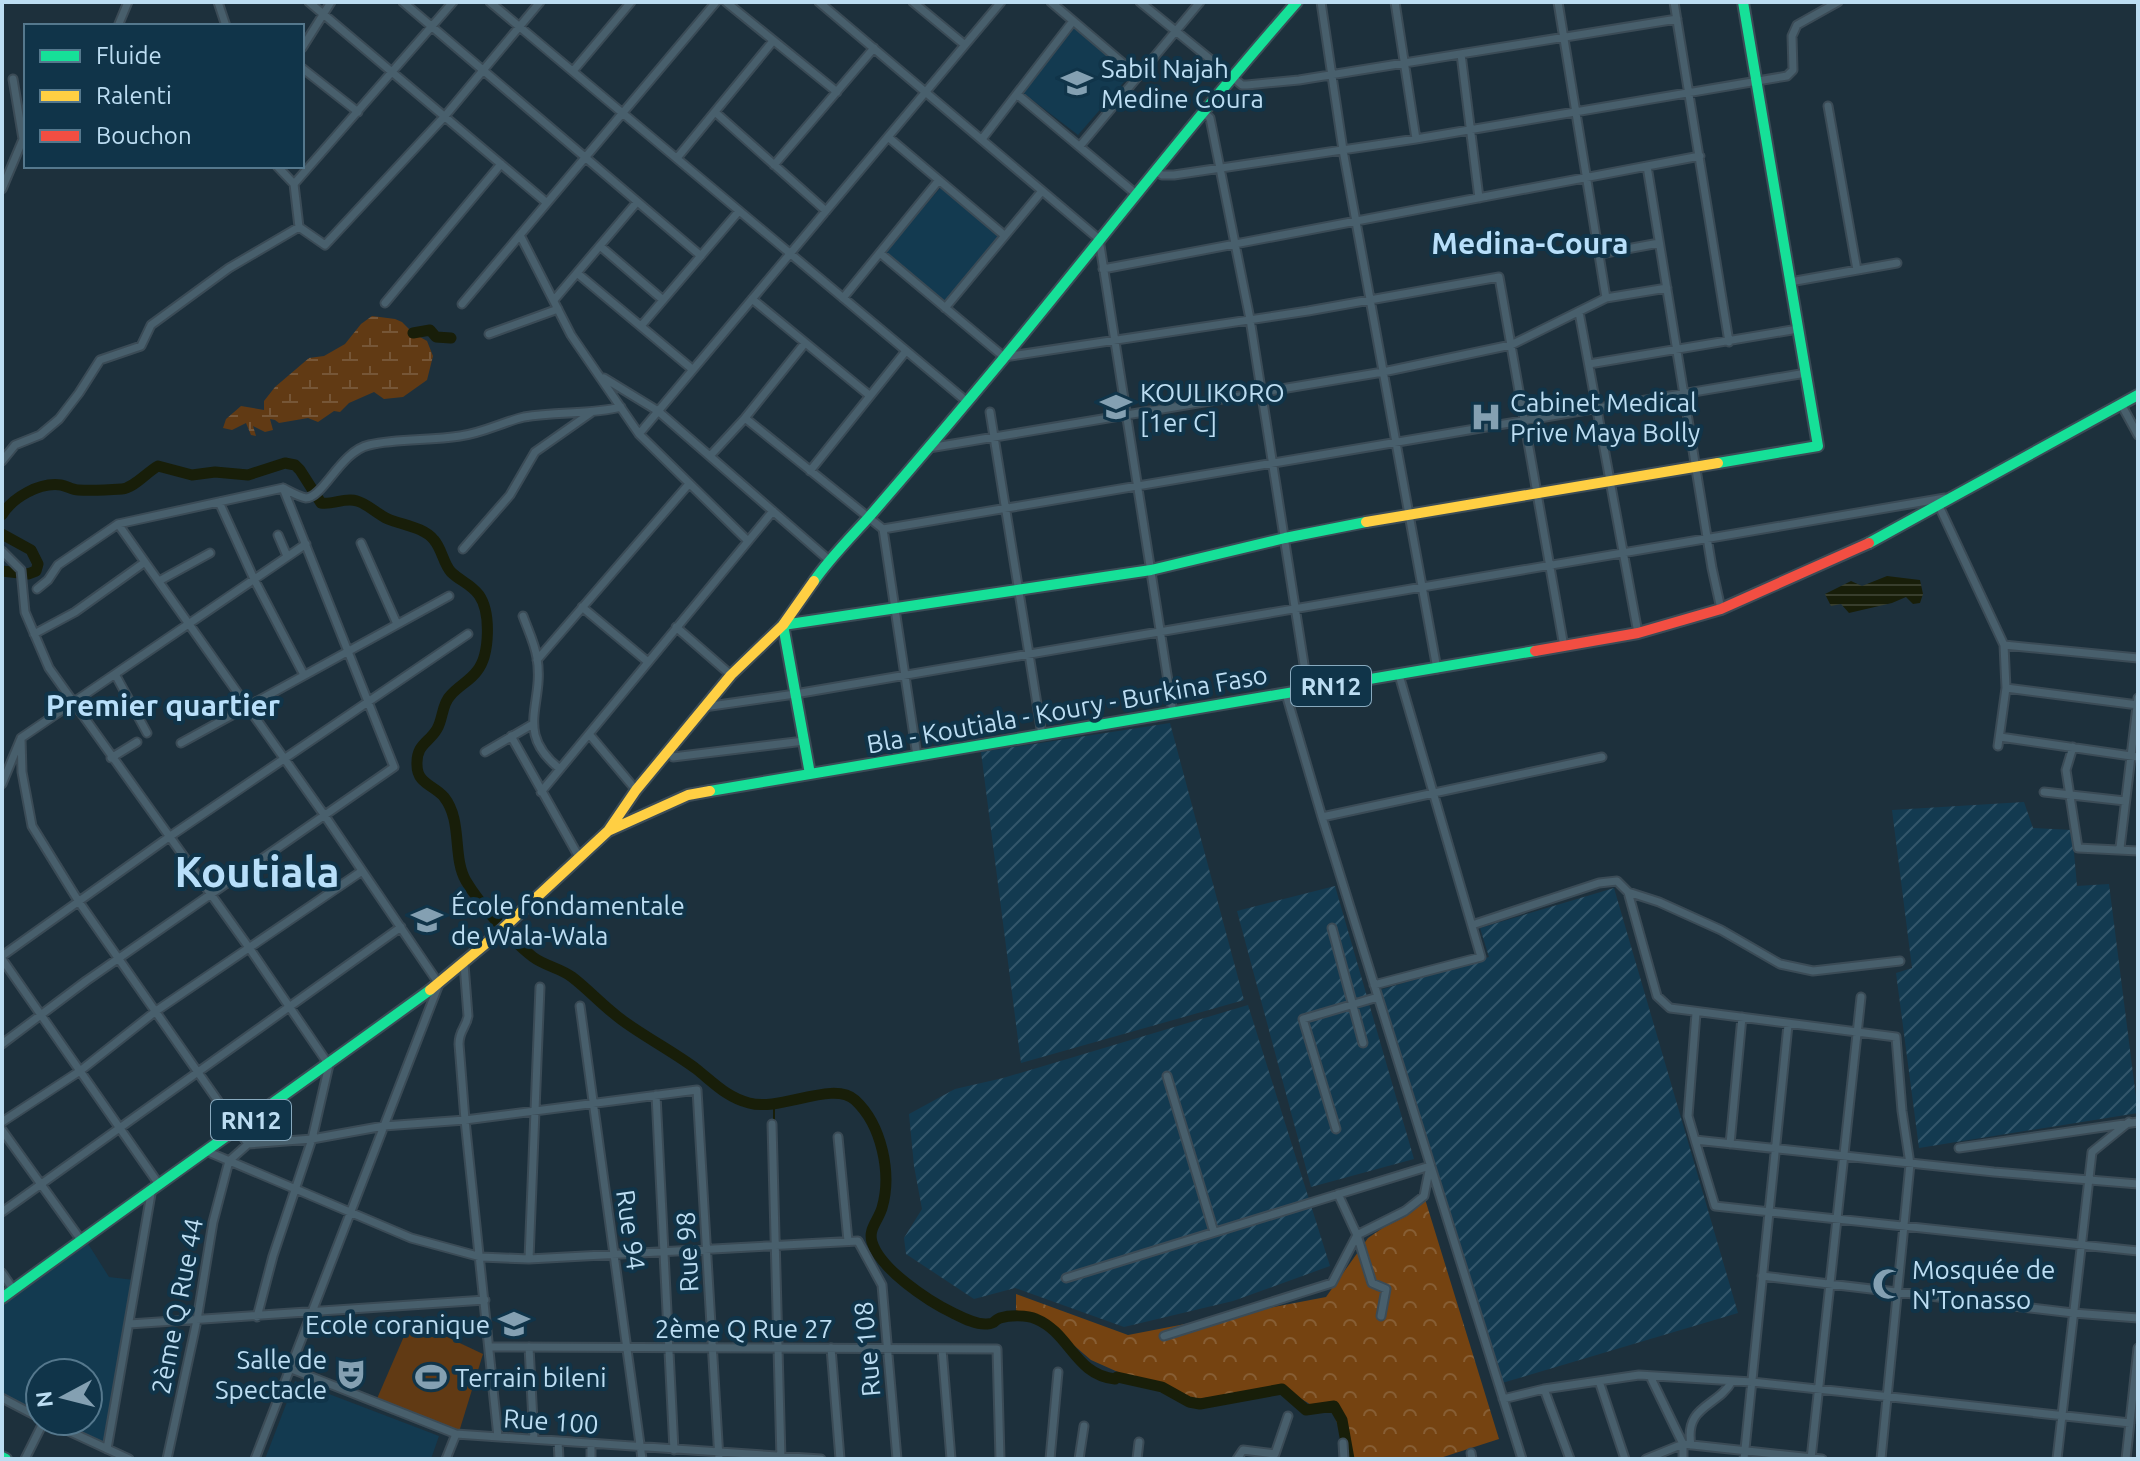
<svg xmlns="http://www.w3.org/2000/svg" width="2140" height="1461" font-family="Ubuntu,sans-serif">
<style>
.built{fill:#133a50}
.industrial{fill:url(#industrial-furrows)}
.forest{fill:url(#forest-crowns)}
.wetland{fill:url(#wetland-marsh)}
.pitch{fill:#613a14}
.water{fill:url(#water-rules)}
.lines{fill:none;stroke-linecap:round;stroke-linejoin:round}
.stream{stroke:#181e09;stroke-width:2}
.river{stroke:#181e09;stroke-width:11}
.street-casing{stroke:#3b4b56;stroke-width:11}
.fast-casing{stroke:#3b4b56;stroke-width:14}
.slow-casing{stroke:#3b4b56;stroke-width:14}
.jam-casing{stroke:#3b4b56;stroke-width:14}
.street{stroke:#485f6c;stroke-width:7}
.fast{stroke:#16e098;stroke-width:10}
.slow{stroke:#ffcf43;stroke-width:10}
.jam{stroke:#f24e42;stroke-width:10}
.labels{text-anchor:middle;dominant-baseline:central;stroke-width:8;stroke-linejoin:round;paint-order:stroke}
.shield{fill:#103449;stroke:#88aabf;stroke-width:2}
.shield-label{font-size:24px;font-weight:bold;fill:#bcddf2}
.poi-label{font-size:26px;fill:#bcddf2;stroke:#103449;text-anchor:start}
.street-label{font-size:26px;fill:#bcddf2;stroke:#103449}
.quarter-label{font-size:30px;font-weight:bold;fill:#b8dffa;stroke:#103449}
.town-label{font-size:42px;font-weight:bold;fill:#b8dffa;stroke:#103449}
</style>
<defs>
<pattern id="industrial-furrows" width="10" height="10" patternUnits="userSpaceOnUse" patternTransform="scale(2)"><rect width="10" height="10" fill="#133a50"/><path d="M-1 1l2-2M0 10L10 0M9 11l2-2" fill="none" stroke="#33566a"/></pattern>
<pattern id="forest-crowns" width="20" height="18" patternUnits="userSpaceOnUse" patternTransform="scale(2)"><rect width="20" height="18" fill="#754311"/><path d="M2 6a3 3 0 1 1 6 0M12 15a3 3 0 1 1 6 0" fill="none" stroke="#875e34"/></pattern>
<pattern id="wetland-marsh" width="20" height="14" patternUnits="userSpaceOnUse" patternTransform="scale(2)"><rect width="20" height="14" fill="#613a14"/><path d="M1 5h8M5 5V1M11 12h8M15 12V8" fill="none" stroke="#765637"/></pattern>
<pattern id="water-rules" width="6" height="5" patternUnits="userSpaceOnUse" patternTransform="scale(2)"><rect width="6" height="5" fill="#181e09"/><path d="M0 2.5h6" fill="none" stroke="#383e2d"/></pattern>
</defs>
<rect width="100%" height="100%" fill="#1d303c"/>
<!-- built -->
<path class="built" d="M1075 27 1131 74 1078 135 1022 92Z
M941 187 1000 235 945 301 885 252Z
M87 1242 109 1277 134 1280 106 1446 55 1421H88V1373H40V1413L2 1394V1304Z
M295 1381 439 1436 431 1459H265Z"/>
<!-- industrial -->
<path class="industrial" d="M1170 723 1244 1000 1021 1063 981 752Z
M2024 802 2033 828 2072 830 2077 886 2109 884 2138 1113 1919 1148 1896 973 1912 968 1892 810Z
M1335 886 1414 1159 1311 1187 1237 911Z
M1614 888 1738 1313 1502 1383 1380 990 1489 957 1480 928Z
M1248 1005 1330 1266 1233 1301 1124 1327 1015 1288 974 1299 906 1254 904 1238 922 1209 914 1166 909 1114 955 1089 1003 1078Z"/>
<!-- forest -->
<path class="forest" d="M1425 1199 1499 1439 1437 1459H1351L1333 1412 1313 1406 1282 1387 1183 1401 1091 1360 1042 1318 1016 1311V1294L1128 1335 1326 1297 1368 1238Z"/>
<!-- wetland -->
<path class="wetland" d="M372 316 395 319 402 322 413 333 427 341 433 356 427 380 403 397 384 399 374 392 349 403 340 412 334 411 318 422 308 418 279 423 275 420 270 419 273 430 265 432 253 426 256 436 251 435 246 423 232 430 223 428 226 419 241 406 264 410V401L275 387 309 358 324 356 345 344 361 324Z"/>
<!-- pitch -->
<path class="pitch" d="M411 1320 483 1354 459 1432 376 1401Z"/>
<!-- water -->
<path class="water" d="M1887 576 1920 580 1923 594 1920 603 1913 604 1906 597 1892 603 1849 613 1841 604 1831 606 1825 594 1851 581 1862 586Z"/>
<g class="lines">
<!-- stream -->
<path class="stream" d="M774 1105V1122"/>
<!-- river -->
<path class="river" d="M413 333 430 330 436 337 451 338
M2 515C12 498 39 482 61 485 67 486 72 490 78 490 93 491 108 490 122 489 134 488 147 472 158 466L192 475 215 472 248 475 285 463 295 465 300 470 321 503C333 505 345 497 357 501 368 504 377 514 388 519 402 525 424 527 434 540 442 549 443 563 451 572 460 581 471 584 479 595 491 612 490 655 477 671 470 681 458 686 450 696 442 704 443 719 437 729 429 743 416 744 417 765 417 784 434 785 444 797 463 821 452 857 466 881 479 903 512 941 533 957 545 966 560 968 572 977 589 990 604 1007 622 1020 645 1037 672 1051 695 1068 713 1082 726 1097 749 1103 780 1112 833 1080 855 1100 882 1125 892 1174 882 1208 878 1221 868 1229 872 1242 880 1269 928 1301 953 1313 963 1318 976 1325 987 1324 997 1323 991 1322 1000 1318 1010 1315 1027 1315 1036 1319 1070 1333 1075 1375 1115 1379L1117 1377 1162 1387 1189 1402 1200 1404 1282 1389 1306 1410 1334 1406 1342 1420 1349 1459
M2 534 31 550 38 564 36 571 28 574 2 571"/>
<defs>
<path id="street" d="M218 2 226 26
M309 2 547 203
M403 2 701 256
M490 2 965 400
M726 2 837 92
M819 2 1099 239 1173 713
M913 2 965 45
M1051 2 1138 76
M1140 2 1242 85H1247L1299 80 1677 19
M1321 2 1343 150 1437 669
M1395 2 1416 139
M1558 2 1606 298 1667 288
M1674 2 1729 342
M118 26 128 2
M302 48 331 2
M1461 54 1479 198
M302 68 358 112
M573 71 631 2
M13 79 23 139
M1018 95 1136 194
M1828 106 1857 270
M715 112 826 211
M1204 113 1210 118 1250 319 1308 690
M888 137 1004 235
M982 139 1073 21
M1080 146 1200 2
M677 158 773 41
M774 165 874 48
M277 166 294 184
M1647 166 1712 568 1721 609
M1157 172 1162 175H1174L1416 139 1787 76 1793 70 1792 36 1797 25 1838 2
M2 189 24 137
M299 227 325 245 445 116 540 2
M520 235 571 335 639 434 747 540
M600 246 663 300
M880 253 1004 357 1308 311 1499 277 1564 647
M1600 254 1659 243
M1103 269 1700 156
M577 273 692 369
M1790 282 1897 263
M843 298 939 180
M752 299 869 395
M554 300 637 202
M385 303 501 164
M462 304 716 2
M945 308 1042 191
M1579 312 1638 633
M641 326 739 211
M489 334 558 309
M1589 364 1798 329
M604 378 658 411 829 560
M2121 404 2138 435
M990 412 1042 735
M745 418 883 529 917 756
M639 434 1001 2
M929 448 1383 372 1511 345 1606 298
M710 456 745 418 805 343
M2 461 15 445 40 435 59 419 79 393 100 360 141 346 151 325 229 268 299 227 294 184 453 2
M810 471 906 351
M219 502 254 579 304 675
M1939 506 2004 645 2006 688 1998 746
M118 524 325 816 439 984 255 1459
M883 529 1806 373
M278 535 287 556
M361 543 397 624
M463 549 510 495 535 452 592 412
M2 551 21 570 25 612 49 668 250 949 329 1065 312 1139 273 1256 257 1317
M159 581 210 553
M37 589 48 580 58 565 118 524 283 488C289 491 299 497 306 498 323 498 341 451 369 445 399 438 430 441 460 436 483 433 503 422 524 417 557 411 590 415 621 407
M582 607 648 662
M523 616C528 630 535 644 537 658 545 704 513 732 560 769
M676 627 731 675
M34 634 75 612 145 562
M2004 645 2138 658
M537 660 688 485
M115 674 147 733
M2006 688 2138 705
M1286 694 1322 817 1522 1459
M704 707 795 694 1945 498
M589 734 636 790
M511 736 579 857
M2000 737 2138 757
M21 738 22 772 32 826 79 902 248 1144
M181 743 449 596
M2073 747 2066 770 2078 848 2138 851
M668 751 673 757 804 741
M485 752 533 724
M111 758 137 742
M2 784 21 738 306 544
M541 792 773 511
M2044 792 2125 801
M1322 817 1602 757
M2120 848 2138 698
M1628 892 1659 902 1721 930 1780 964 1813 971 1900 961
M1472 925 1599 883 1617 881 1628 892 1657 996 1670 1008 1896 1037 1902 1111 1910 1164 1881 1459
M1332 928 1363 1043
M2 956 169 837 468 634
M2 959 158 1183
M464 964 468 1016C466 1028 459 1030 459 1044L465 1120 498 1437
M1374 985 1481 957 1399 675
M580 1006 642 1459
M1696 1013 1688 1116 1695 1140 1994 1172 2138 1184
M2 1044 86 981 394 767 283 488
M1167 1076 1214 1232
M656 1095 674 1450
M2 1122 80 1071 156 1011 362 871
M772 1124 781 1459
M1336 1129 1303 1019 1378 997
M2 1130 81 1240
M838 1137 848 1241
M1695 1140 1715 1206 2138 1251
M1730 1144 1742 1017
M1959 1148 2138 1122
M206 1151 411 1238 481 1257 529 1259 858 1241 882 1285 897 1459
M1338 1194 1357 1235 1372 1283 1386 1289 1381 1316
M2 1212 401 927
M529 1259 540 987
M2 1273 13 1289
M1762 1276 2073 1313 2138 1318
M1066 1278 1430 1166 1424 1196 1405 1211 1357 1235 1332 1283 1164 1336
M129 1324 485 1300
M491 1347 997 1349 1000 1459
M529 1347 534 1439
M831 1348 840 1459
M942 1349 951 1459
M289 1368 456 1434 821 1459
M1650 1376 1683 1444V1459
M1599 1381 1625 1459
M1544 1389 1570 1459
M2 1398 40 1418
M1503 1399 1544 1389 1639 1375 1752 1382 2130 1423
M47 1421 129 1459
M558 1441 559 1459
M1343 1443 1344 1459
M1691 1445C1684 1405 1718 1407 1732 1381
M107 1449 152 1188
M1471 1453 1472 1459
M25 1459 44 1421
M167 1459 197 1320 213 1222 229 1161 248 1144 312 1139 384 1126 465 1120 697 1090 719 1459
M446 1459 456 1434
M591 1459V1444
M1050 1459 1058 1372
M1079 1459 1084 1426
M1137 1459 1139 1442
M1237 1459 1243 1450 1275 1454 1288 1416
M1646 1459 1683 1444 1822 1459
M1744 1459 1788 1025
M1811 1459 1861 997
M2057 1459 2092 1152 2129 1122
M2126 1459 2138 1348"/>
<path id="fast" d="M1718 463 1818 446 1743 2
M1869 543 2138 395
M814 581C830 558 850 538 869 517 914 465 959 412 1003 359 1101 240 1195 118 1297 2
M810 774 783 625 1151 570 1285 538 1366 522
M710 791 1535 651
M2 1298C144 1194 288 1093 430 990
M2 1457 6 1459"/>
<path id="slow" d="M1366 522 1718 463
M608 831 636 790 731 675 783 625 814 581
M430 990 495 936 608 831 688 795 710 791"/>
<path id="jam" d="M1535 651 1638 633 1721 609 1869 543"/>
</defs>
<!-- street casing -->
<use href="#street" class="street-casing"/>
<!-- fast casing -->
<use href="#fast" class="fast-casing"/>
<!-- slow casing -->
<use href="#slow" class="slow-casing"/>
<!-- jam casing -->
<use href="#jam" class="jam-casing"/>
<!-- street -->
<use href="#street" class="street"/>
<!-- fast -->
<use href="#fast" class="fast"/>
<!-- slow -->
<use href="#slow" class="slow"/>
<!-- jam -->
<use href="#jam" class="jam"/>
</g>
<!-- icons -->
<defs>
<symbol id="school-bare" viewBox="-9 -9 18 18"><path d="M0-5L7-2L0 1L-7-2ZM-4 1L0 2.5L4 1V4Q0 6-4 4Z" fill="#84a0b2" stroke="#103449" stroke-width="2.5" paint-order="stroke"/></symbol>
<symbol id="hospital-bare" viewBox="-9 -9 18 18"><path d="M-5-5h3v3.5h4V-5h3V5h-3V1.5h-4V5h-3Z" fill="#84a0b2" stroke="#103449" stroke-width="2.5" paint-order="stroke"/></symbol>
<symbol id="mosque-bare" viewBox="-9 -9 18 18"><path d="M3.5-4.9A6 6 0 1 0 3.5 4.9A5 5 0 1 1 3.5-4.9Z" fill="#84a0b2" stroke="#103449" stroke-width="2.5" paint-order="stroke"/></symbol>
<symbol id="theatre-bare" viewBox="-9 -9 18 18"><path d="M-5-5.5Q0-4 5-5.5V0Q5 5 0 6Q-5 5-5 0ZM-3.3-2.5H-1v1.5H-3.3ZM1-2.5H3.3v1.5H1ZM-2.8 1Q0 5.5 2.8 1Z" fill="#84a0b2" stroke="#103449" stroke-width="2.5" paint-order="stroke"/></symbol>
<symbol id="stadium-bare" viewBox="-9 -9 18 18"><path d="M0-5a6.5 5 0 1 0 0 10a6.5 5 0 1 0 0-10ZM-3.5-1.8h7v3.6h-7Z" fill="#84a0b2" stroke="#103449" stroke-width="2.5" paint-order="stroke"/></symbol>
</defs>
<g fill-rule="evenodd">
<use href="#school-bare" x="1055" y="61" width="44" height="44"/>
<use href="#school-bare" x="1094" y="385" width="44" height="44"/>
<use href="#hospital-bare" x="1464" y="395" width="44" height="44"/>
<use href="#school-bare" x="405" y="898" width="44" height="44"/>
<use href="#mosque-bare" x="1866" y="1262" width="44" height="44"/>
<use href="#school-bare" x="492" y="1302" width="44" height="44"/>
<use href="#theatre-bare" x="329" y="1352" width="44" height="44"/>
<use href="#stadium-bare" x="409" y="1355" width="44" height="44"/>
</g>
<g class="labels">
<!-- shield labels -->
<g class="shield">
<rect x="1291" y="666" width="80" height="40" rx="6"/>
<rect x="211" y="1100" width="80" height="40" rx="6"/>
</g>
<g class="shield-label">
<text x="1331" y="686">RN12</text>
<text x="251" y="1120">RN12</text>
</g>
<!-- poi labels -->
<g class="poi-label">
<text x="1101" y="68">Sabil Najah<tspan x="1101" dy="30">Medine Coura</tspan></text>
<text x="1140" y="392">KOULIKORO<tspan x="1140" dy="30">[1er C]</tspan></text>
<text x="1510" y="402">Cabinet Medical<tspan x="1510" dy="30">Prive Maya Bolly</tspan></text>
<text x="451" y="905">École fondamentale<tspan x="451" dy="30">de Wala-Wala</tspan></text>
<text x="1912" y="1269">Mosquée de<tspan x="1912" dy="30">N'Tonasso</tspan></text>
<text x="490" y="1324" text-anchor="end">Ecole coranique</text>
<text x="327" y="1359" text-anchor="end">Salle de<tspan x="327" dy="30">Spectacle</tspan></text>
<text x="455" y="1377">Terrain bileni</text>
</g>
<!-- street labels -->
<g class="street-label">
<text transform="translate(1067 709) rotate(-10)">Bla - Koutiala - Koury - Burkina Faso</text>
<text transform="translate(631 1230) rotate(82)">Rue 94</text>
<text transform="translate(687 1252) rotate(-93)">Rue 98</text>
<text transform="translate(177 1306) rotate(-79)">2ème Q Rue 44</text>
<text x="744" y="1328">2ème Q Rue 27</text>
<text transform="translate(867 1349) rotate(-95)">Rue 108</text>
<text transform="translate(551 1421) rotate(4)">Rue 100</text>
</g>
<!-- quarter labels -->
<g class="quarter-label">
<text x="1530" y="243">Medina-Coura</text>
<text x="163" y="705">Premier quartier</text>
</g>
<!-- town labels -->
<g class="town-label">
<text x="257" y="871">Koutiala</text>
</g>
</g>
<!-- border -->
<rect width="2140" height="1461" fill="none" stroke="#bcddf2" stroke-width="8"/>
<!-- legend -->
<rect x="24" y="24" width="280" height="144" fill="#103449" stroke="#55788d" stroke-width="2"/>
<rect x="40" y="50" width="40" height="12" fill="#16e098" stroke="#55788d" stroke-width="2"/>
<text x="96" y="64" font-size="24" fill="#bcddf2">Fluide</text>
<rect x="40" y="90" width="40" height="12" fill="#ffcf43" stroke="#55788d" stroke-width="2"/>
<text x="96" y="104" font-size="24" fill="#bcddf2">Ralenti</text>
<rect x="40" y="130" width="40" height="12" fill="#f24e42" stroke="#55788d" stroke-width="2"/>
<text x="96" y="144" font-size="24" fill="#bcddf2">Bouchon</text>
<!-- north arrow -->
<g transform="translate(64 1397) rotate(263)"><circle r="38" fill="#103449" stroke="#55788d" stroke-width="2"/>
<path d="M0-6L14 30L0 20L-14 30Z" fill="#84a0b2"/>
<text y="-12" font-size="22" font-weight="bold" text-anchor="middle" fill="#bcddf2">N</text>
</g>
</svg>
